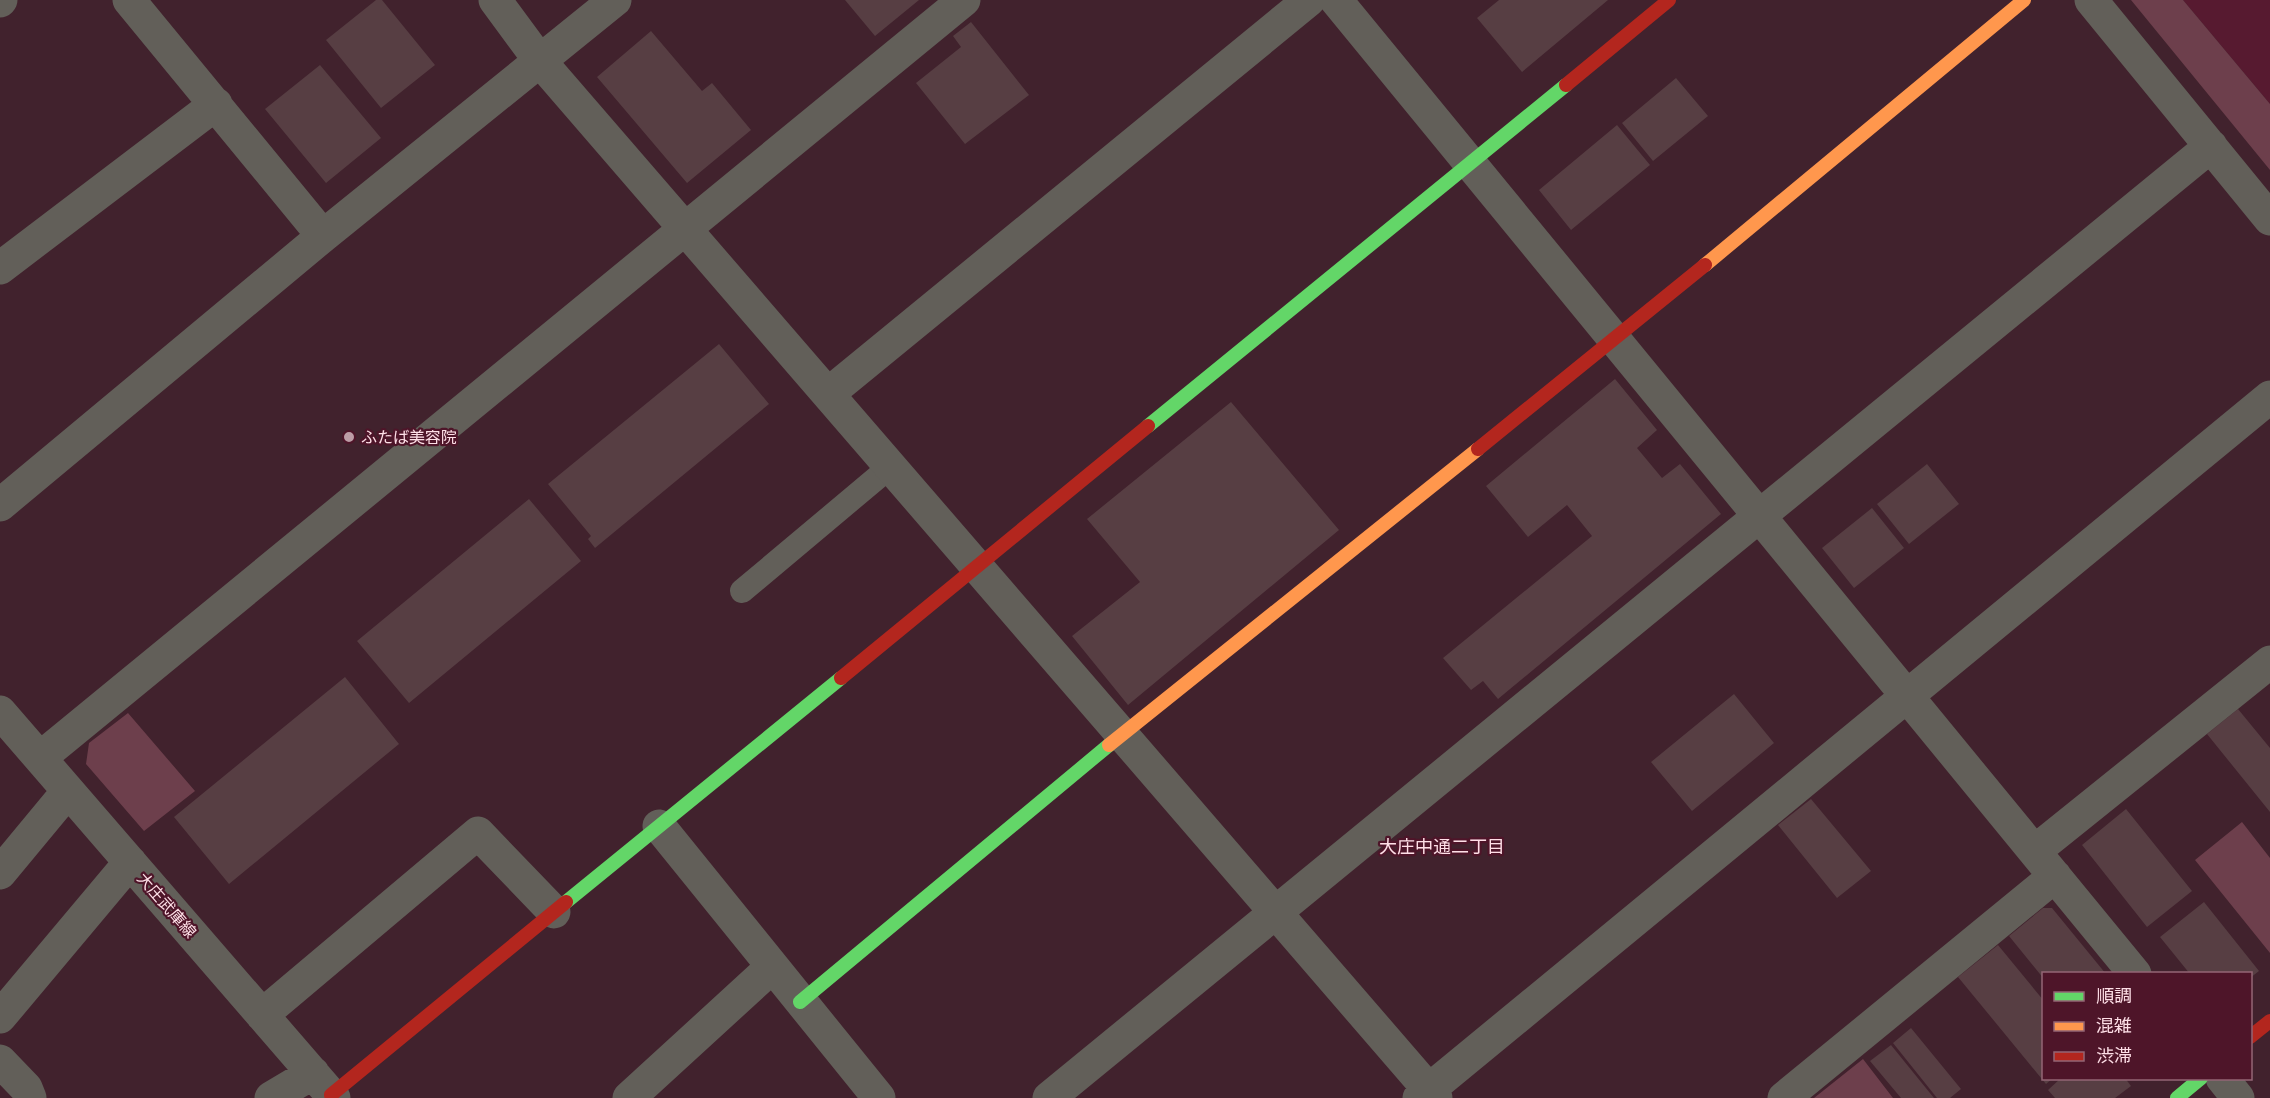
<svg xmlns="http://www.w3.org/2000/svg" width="2270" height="1098" font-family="'PT Sans','Noto Sans JP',sans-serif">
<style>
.built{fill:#571a30}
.green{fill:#6d3f4c}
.building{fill:#573e43}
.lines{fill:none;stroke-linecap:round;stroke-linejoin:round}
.lane{stroke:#625f59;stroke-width:24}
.street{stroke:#625f59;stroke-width:33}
.fast{stroke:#63d668;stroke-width:14}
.slow{stroke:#ff974d;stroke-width:14}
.jam{stroke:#b3261e;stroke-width:14}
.poi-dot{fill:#bc9da6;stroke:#4e1529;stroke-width:2}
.labels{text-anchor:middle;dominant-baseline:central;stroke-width:4.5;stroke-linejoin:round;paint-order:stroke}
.poi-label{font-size:16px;fill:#fedfe7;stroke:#4e1529;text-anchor:start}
.street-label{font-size:16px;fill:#fedfe7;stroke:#4e1529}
.neighbourhood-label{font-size:18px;fill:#fedfe7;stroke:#4e1529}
</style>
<rect width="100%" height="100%" fill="#41222d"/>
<!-- built -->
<path class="built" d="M2183 0H2270V104Z"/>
<!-- green -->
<path class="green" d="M2131 0H2183L2270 104V170Z
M128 713 195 791 144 831 86 764 89 743Z
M2242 822 2270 858V953L2195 860Z
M1863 1059 1893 1098H1814Z"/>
<!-- building -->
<path class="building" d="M376 0H382L435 65 381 108 326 40Z
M845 0H919L875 36Z
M1499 0H1608L1522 72 1477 18Z
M971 22 1029 95 965 144 916 83 961 47 953 36Z
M651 31 702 91 712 83 751 130 687 183 597 77Z
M320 65 381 138 326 183 265 109Z
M1676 78 1708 116 1653 161 1622 123Z
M1617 125 1650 165 1571 230 1539 190Z
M719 344 769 404 595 548 588 539 591 536 548 484Z
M1615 379 1657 430 1637 448 1662 478 1680 464 1721 514 1498 699 1483 681 1471 690 1443 658 1592 536 1567 505 1528 537 1486 486Z
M1231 402 1339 530 1128 705 1072 636 1140 582 1087 519Z
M1927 464 1959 504 1909 544 1877 504Z
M529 499 581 561 409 703 357 641Z
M1872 508 1904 548 1854 588 1822 548Z
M345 677 399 744 229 884 174 817Z
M1734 694 1774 743 1692 811 1651 762Z
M2238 709 2270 748V812L2207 734Z
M1811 799 1871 871 1837 898 1778 825Z
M2126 809 2192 891 2147 927 2082 845Z
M2204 902 2259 971 2250 978V974H2190L2160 937Z
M2043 908H2052L2106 974H2044V979L2009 936Z
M1998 945 2044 1001V1078H2053L2046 1084 1958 977Z
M1911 1028 1961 1089 1950 1098H1937L1893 1043Z
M1891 1045 1934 1098H1901L1870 1061Z
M2061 1078H2125L2131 1086 2115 1098H2055L2048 1090Z"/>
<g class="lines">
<!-- lane -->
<path class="lane" d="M742 591 891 466"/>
<!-- street -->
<path class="street" d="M129 0 323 236
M495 0 540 61 1436 1098
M1336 0 2135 974
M2091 0 2270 219
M0 1 1 0
M0 268 216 104
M828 394 1309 0
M0 505 323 236 615 0
M0 712 334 1098
M40 758 964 0
M659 826 879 1098
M2035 851 2270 662
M0 873 68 791
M262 1015 478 833 554 912
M0 1017 130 862
M0 1061 26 1088 30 1098
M2222 1078 2238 1098
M271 1098 313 1073
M629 1098 772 967
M1049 1098 2211 146
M1419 1098 2270 397
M1784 1098 2055 876"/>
<!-- fast -->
<path class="fast" d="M1148 426 1566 85
M566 902 841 678
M800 1002 1109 745
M2177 1098 2201 1078"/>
<!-- slow -->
<path class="slow" d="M1705 265 2024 0
M1109 745 1478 449"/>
<!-- jam -->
<path class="jam" d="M1566 85 1669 0
M1478 449 1705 265
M841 678 1148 426
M2250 1037 2270 1021
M331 1095 566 902"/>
</g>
<!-- markers -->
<circle class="poi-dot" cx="349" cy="437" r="6"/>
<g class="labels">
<!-- poi labels -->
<g class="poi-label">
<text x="361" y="437">ふたば美容院</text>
</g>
<!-- street labels -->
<g class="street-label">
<text transform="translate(167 905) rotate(49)">大庄武庫線</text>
</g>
<!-- neighbourhood labels -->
<g class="neighbourhood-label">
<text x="1442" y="846">大庄中通二丁目</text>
</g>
</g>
<!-- legend -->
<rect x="2042" y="972" width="210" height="108" fill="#4e1529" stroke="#946675" stroke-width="1.5"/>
<rect x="2054" y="992" width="30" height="9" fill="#63d668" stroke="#946675" stroke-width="1.5"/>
<text x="2096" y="1002" font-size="18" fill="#fedfe7">順調</text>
<rect x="2054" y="1022" width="30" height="9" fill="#ff974d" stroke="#946675" stroke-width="1.5"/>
<text x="2096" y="1032" font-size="18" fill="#fedfe7">混雑</text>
<rect x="2054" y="1052" width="30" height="9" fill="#b3261e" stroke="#946675" stroke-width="1.5"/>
<text x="2096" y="1062" font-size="18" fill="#fedfe7">渋滞</text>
</svg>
